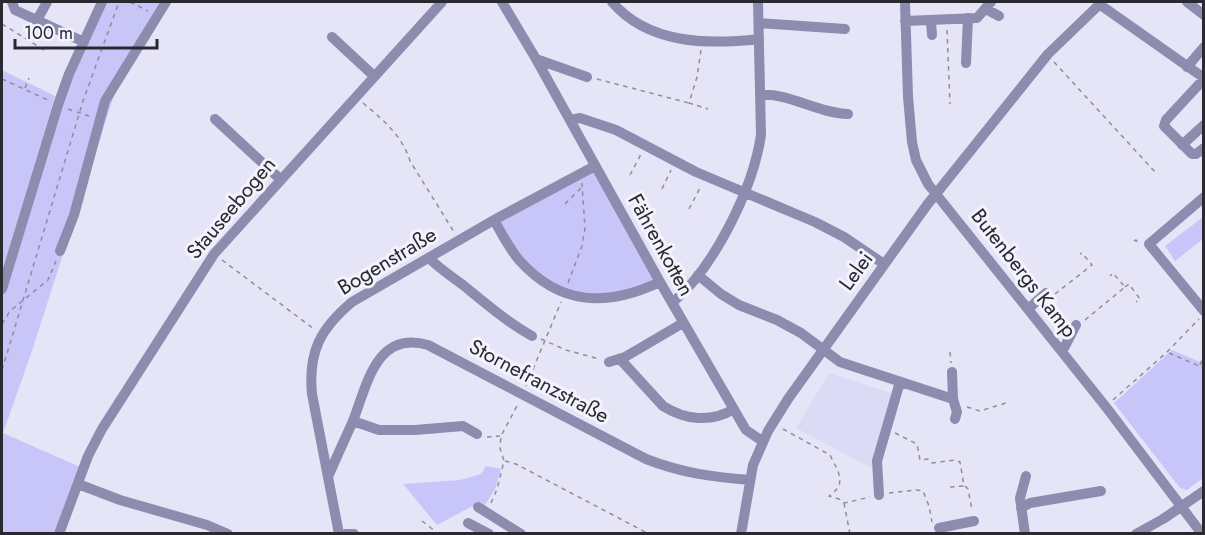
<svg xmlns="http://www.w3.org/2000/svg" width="1205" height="535" font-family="Jost,sans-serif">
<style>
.built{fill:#dcdbf5}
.green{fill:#c8c6f9}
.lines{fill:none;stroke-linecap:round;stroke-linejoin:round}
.path{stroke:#8e8d9b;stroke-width:1.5;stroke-dasharray:4.5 4.5;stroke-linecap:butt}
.minor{stroke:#8d8bae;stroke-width:10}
.labels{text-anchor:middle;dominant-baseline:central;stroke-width:6;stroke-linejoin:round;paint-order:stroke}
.street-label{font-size:21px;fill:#2a2930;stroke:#f3f3fe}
</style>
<rect width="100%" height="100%" fill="#e6e5f8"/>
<!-- built -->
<path class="built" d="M829 373 894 394 871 468 796 428Z"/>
<!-- green -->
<path class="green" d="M104 2H170L116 89 32 351 3 433 80 467 56 533H2V295L60 106Z
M2 70 55 96 2 274Z
M595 166 660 282 595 299 551 285 520 260 494 220Z
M1203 217V239L1175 261 1165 246Z
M1172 350 1203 363V478L1187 490 1180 488 1114 403Z
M486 466 501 469 495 489 485 505 480 502 437 525 403 484 460 480 481 474Z"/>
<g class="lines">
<!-- path -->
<path class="path" d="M130 2 148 11
M2 24 44 50
M947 30 950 104
M701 50 697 77 689 103 708 109
M1054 62 1156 173
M2 79 50 101
M597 79 689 103
M25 88 29 78
M363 103C383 120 402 135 410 161L454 232
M68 109 89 116
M630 175 641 154
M662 189 671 170
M565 204 582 187
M689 209 701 186
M1134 241 1136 240 1139 244
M222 260 314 329
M568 283 582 246 585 228 582 183
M1125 287 1129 284 1140 299 1136 302
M1055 294 1092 265 1082 253 1080 254
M1085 320 1125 287 1113 273 1110 276
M2 324 10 311 48 280 56 261
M541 339 566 350 599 359
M950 352 951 363
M1169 353 1204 368
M1200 365 1204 355
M2 370 83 101 119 2
M526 386 561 302
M1113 400 1167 352 1199 319
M967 407 980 411 1006 403
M783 429 830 455C838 472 848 483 829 496L839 499 844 503 870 497
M895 433 917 444 920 460 928 459 932 463 955 460 960 462 964 486 949 487
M487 437 500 436
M505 461 516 464 649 534
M965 486 968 489 972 510
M889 493 916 490 923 491 929 506 932 522
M491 503 497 489 504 461 500 448 501 436 518 404
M844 503 850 534
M422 521 435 531"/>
<!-- minor -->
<path class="minor" d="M12 2 15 10 84 42
M502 2 536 59 660 282 743 425 746 430 762 441
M612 2C648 44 707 45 759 39
M905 2 908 97 912 142 916 160 928 184 1106 407 1202 534
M1187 2 1204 15
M1099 4 1204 78
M986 9 999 16
M37 20 47 2
M905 21 977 18 991 2
M931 21 932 35
M759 23 845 29
M332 37 374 76
M536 59 587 77
M966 63 968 18
M1187 67 1204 47
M1204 79 1166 120 1164 126 1192 154H1196L1204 148
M761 95C789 93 817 113 848 114
M215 119 280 179
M570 120 580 118 616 130 696 172 815 222 844 237 884 264
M1182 145 1204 125
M1204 197 1149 244 1204 311
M494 220C502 234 509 248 519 260 560 306 607 307 660 282
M60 251 74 215 105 101 166 2
M429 258C440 269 451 276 463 285 485 303 507 322 532 336
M698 275 721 294 739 305 777 320 801 333 840 362 953 399
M2 289 58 105 69 74 102 2
M672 303C714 268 753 189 761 135L758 2
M1028 309 1046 293
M1062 352 1076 325
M620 359 663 406C685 420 711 423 734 409
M609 362 625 357 683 323
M952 372 953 399 957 412 955 419
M353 421 379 430H415L463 426 477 434
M328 477C336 458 345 439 353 421 367 385 376 330 428 345L646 459C682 473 712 477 750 480
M78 484 120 500 207 525 228 534
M879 495 877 461 900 382
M478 507 521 534
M1021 508 1030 503 1101 491
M468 523 489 534
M939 528 974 521
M59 534 88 456 102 429 214 254 442 2
M339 534 312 394C308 352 320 329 352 302L494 220 595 166
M346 534H354
M741 534 753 465 768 431 788 399 927 205 1048 54 1102 2
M1025 534 1020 498 1026 476
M1136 534 1163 519 1204 491"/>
</g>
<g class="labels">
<!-- street labels -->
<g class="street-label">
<text transform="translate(231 208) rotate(-50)">Stauseebogen</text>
<text transform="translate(661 245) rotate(61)">Fährenkotten</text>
<text transform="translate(387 261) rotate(-31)">Bogenstraße</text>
<text transform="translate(856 271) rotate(-54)">Lelei</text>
<text transform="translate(1024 273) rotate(52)">Butenbergs Kamp</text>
<text transform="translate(539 381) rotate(28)">Stornefranzstraße</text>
</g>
</g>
<!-- border -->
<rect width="1205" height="535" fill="none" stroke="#2a2930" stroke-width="6"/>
<!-- scale -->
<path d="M15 39v9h142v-9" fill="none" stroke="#2a2930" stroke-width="3"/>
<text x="24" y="39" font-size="18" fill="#2a2930" stroke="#f3f3fe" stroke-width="4.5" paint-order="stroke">100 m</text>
</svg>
